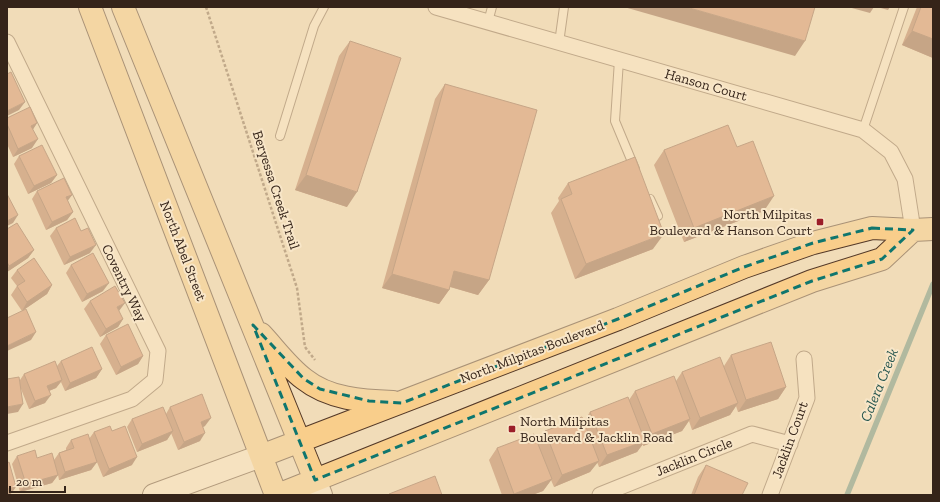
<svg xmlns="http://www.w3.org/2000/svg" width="940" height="502" font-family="'Zilla Slab',serif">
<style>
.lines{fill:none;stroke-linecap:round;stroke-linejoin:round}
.stream{stroke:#658e81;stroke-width:5.5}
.lane-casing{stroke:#886b52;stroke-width:10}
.street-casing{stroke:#886b52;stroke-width:17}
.secondary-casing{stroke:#694c36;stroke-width:24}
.primary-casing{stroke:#543928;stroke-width:24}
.path{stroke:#886b52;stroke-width:2.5;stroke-dasharray:3 2;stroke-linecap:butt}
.lane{stroke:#fce9cb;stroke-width:8}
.street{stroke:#fce9cb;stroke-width:15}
.secondary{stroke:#fce9cb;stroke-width:22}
.primary{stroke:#f9ce8b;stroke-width:22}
.wall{fill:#b57a5c}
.shaded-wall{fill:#93634b}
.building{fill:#d28e6b;stroke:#93634b}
.marked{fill:none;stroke:#0f766e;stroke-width:3;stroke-dasharray:8 5;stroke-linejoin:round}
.poi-dot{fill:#9b1e29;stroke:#f8e6c8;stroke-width:1.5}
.labels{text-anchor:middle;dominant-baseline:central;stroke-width:4;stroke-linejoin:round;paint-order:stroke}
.street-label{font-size:14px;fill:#352419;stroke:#f8e6c8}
.poi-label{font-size:14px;fill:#352419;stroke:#f8e6c8;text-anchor:end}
.water-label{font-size:15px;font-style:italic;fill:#275750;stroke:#f8e6c8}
</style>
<rect width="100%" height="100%" fill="#f1dcb8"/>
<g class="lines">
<!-- stream -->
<path class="stream" d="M847 495 933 284"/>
<defs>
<path id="lane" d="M488 22 492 7
M559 43 564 7
M619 60 615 121 635 169
M863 130 904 7
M280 136 314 26 324 7
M650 199 658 216"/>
<path id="street" d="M436 7 863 130 891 152 905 179 913 230
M7 42 158 351 155 380 132 399 7 443
M600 495 752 434 790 444
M770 495 807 398 804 359"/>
<path id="secondary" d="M315 480 321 495
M154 495 261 456"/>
<path id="primary" d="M90 7 276 495
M123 7 315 480
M261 334C275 349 288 367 304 379 329 399 362 401 393 402
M261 456 618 319 744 267 813 243 872 228 913 230 933 229
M278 495 812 281 882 259 913 230"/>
</defs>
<!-- lane casing -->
<use href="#lane" class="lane-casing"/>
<!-- street casing -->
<use href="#street" class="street-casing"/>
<!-- secondary casing -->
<use href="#secondary" class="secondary-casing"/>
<!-- primary casing -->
<use href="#primary" class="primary-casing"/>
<!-- path -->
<path class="path" d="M206 7 297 288 305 347 315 360"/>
<!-- lane -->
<use href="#lane" class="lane"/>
<!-- street -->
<use href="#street" class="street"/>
<!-- secondary -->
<use href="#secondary" class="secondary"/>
<!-- primary -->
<use href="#primary" class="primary"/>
</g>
<!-- wall -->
<path class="wall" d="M917 7H933V58L902 45Z
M350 41 347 207 295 190 339 56Z
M445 84 489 280 478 295 450 287 449 290 439 304 382 288 435 99Z
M7 118 37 123 33 129 32 148 13 157 7 144Z
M737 147 764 211 684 242 654 165 664 150Z
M19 156 57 175 51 183 28 194 14 164Z
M568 183 653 249 575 279 551 213 559 201 558 198Z
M37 191 72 195 67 201 73 212 67 220 46 230 32 199Z
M56 228 81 231 90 253 64 265 50 236Z
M7 229 34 250 28 258 7 272Z
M71 265 103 291 82 302 66 273Z
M17 270 52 285 47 294 22 311 11 295 17 286 11 278Z
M90 301 123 319 118 327 100 337 84 309Z
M106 335 143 356 138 364 116 375 100 344Z
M731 355 786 387 778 399 738 412 736 406 730 415 692 430 689 421 682 431 643 446V444L637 452 599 467 597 462 590 472 554 487 551 480 543 491 532 495H502L489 460 497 448 537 442 545 431 584 421 590 412 629 400 635 391 676 381 682 372 724 366Z
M61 361 102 369 96 378 65 391 61 382 56 388 49 391 45 403 29 409 21 389 18 412 20 380 24 374 57 366Z
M170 407 205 426 203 427 200 441 178 450 171 433 167 440 137 452 127 427 132 419 166 414Z
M112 431 132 465 103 477 94 455 97 462 91 470 59 480 58 475 52 483 20 492 12 464 17 456 54 460 59 453 66 450V448L71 440 89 439 94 432Z
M706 465 742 495H691L698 477Z"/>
<!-- shaded-wall -->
<path class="shaded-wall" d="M624 7H686L805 41 795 56Z
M848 7H874L870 13Z
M877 7H890L888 10Z
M912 31 933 39V58L902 45Z
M25 102 19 110 7 116V111Z
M37 123 32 131 31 126Z
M38 139 32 148 13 157 18 149Z
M57 175 51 183 28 194 34 186Z
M306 175 357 192 347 207 295 190Z
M72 195 66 203V197Z
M774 196 764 211 684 242 694 228Z
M73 212 67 220 46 230 52 222Z
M18 215 13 223 7 226V221Z
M664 234 653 249 575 279 586 264Z
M96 245 90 253 64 265 70 257Z
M34 250 28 258 7 272V269L9 266Z
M454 271 489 280 478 295 444 285Z
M392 274 449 290 439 304 382 288Z
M109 283 103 291 82 302 87 294Z
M52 285 47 294 22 311 27 302Z
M125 303 119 311 117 307Z
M123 319 118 327 100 337 106 329Z
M36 332 31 340 7 351V346Z
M143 356 138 364 116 375 121 367Z
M102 369 96 378 65 391 70 383Z
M62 380 56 388 41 394 47 386Z
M786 387 778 399 738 412 746 400Z
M51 395 45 403 29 409 35 401Z
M738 403 730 415 692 430 700 418Z
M23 404 18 412 7 414V407Z
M211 418 205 426 195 430 201 422Z
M690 419 682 431 643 446 652 434Z
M173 431 167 440 137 452 142 444Z
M205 433 200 441 178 450 184 442Z
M645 441 637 452 599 467 607 455Z
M137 457 132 465 103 477 109 469Z
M599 461 590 472 554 487 562 475Z
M97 462 91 470 59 480 65 472Z
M58 475 52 483 20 492 26 484Z
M552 479 543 491 532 495H514V494Z
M16 487 10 495H7V489Z"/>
<!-- building -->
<path class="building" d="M686 7H815L805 41Z
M921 7H933V39L912 31Z
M350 41 401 58 357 192 306 175Z
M11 72 25 102 7 111V74Z
M445 84 537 110 489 280 454 271 449 290 392 274Z
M30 107 37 123 31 126 38 139 18 149 7 124V118Z
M728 125 737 147 753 141 774 196 694 228 664 150Z
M42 145 57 175 34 186 19 156Z
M635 157 664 234 586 264 561 199 572 194 568 183Z
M64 178 72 195 66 197 73 212 52 222 37 191Z
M7 194 18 215 7 221Z
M75 218 81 231 88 228 96 245 70 257 56 228Z
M17 223 34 250 9 266 7 262V245H8L7 244V229Z
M93 253 109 283 87 294 71 265Z
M34 258 52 285 27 302 17 286 25 281 17 270Z
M115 286 125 303 117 307 123 319 106 329 90 301Z
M26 309 36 332 7 346V318Z
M128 324 143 356 121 367 106 335Z
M771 342 786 387 746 400 731 355Z
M92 347 102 369 70 383 61 361Z
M720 357 738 403 700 418 682 372Z
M55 361 62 380 47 386 51 395 35 401 24 374Z
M674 376 690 419 652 434 635 391Z
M19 377 23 404 7 407V379Z
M202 394 211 418 201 422 205 433 184 442 170 407Z
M628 397 645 441 607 455 590 412Z
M163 407 173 431 142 444 132 419Z
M582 417 599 461 562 475 545 431Z
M110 426 112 431 125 426 137 457 109 469 94 432Z
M88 434 97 462 65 472 59 453 74 448 71 440Z
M534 434 552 479 514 494 497 448Z
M35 450 37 458 52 453 58 475 26 484 17 456Z
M9 462 16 487 7 489V463Z
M706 465 748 483 742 495H694Z
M435 476 442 495H389V494Z"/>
<!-- marked area -->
<path d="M0 0H940V502H0ZM872 228 913 230 882 259 812 281 315 480 253 325 304 379 320 389 369 401 402 403 618 319 744 267 813 243Z" fill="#f1dcb8" fill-opacity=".55" fill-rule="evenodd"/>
<path class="marked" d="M872 228 913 230 882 259 812 281 315 480 253 325 304 379 320 389 369 401 402 403 618 319 744 267 813 243Z"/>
<!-- markers -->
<g class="poi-dot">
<rect x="816" y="218" width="8" height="8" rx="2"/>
<rect x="508" y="425" width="8" height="8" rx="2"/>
</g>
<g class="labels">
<!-- street labels -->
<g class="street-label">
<text transform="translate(706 85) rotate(16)">Hanson Court</text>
<text transform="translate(276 190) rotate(72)">Beryessa Creek Trail</text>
<text transform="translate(183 251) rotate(69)">North Abel Street</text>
<text transform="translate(124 283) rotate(64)">Coventry Way</text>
<text transform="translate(532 352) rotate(-21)">North Milpitas Boulevard</text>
<text transform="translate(790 440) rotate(-70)">Jacklin Court</text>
<text transform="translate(694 457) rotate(-22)">Jacklin Circle</text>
</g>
<!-- poi labels -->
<g class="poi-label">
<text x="812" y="214">North Milpitas<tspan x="812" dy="16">Boulevard &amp; Hanson Court</tspan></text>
<text x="520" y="421" text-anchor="start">North Milpitas<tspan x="520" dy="16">Boulevard &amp; Jacklin Road</tspan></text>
</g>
<!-- water labels -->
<g class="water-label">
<text transform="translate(879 385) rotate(-68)">Calera Creek</text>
</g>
</g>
<!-- border -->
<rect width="940" height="502" fill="none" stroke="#352419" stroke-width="16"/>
<!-- scale -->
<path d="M10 486v6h55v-6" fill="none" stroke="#352419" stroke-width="2"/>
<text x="16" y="486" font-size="12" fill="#352419" stroke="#f8e6c8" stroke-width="3" paint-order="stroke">20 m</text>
</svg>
